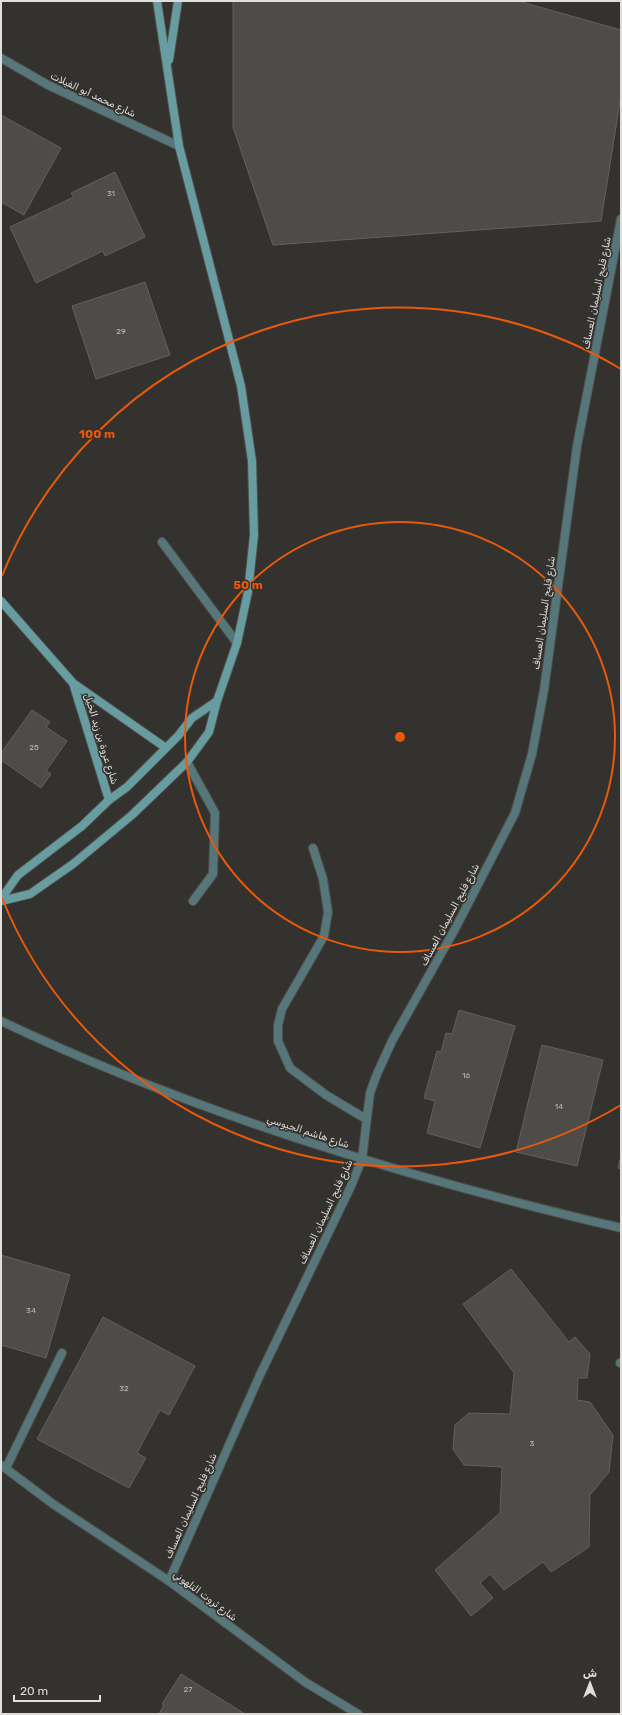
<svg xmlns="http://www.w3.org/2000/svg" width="622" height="1715" font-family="Rubik,Cairo,sans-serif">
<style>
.building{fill:#4e4c48;stroke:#63615d}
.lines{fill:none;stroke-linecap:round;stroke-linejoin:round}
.lane-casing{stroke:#4f4e4a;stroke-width:10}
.street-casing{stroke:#4f4e4a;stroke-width:10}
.secondary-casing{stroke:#4f4e4a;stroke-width:10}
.lane{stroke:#567679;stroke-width:8}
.street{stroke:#567679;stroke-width:8}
.secondary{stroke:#679da1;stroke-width:8}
.ring{fill:none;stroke:#e8590c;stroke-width:2}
.labels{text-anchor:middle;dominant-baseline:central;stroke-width:3;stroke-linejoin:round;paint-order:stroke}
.number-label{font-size:8px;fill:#bbbab7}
.street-label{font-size:10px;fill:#dfdedc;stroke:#34322e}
.centre{fill:#e8590c;stroke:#34322e;stroke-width:2}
.ring-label{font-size:12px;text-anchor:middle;font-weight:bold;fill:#e8590c;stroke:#34322e;stroke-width:3;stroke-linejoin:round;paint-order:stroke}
</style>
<rect width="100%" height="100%" fill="#34322e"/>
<!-- building -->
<path class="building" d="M233 1H518L621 30V95L601 221 273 245 233 127Z
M1 115 61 148 24 215 1 202Z
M115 172 145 237 105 256 103 251 36 283 10 227 74 197 71 193Z
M145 282 170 355 96 379 72 306Z
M32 710 50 722 46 727 67 741 46 771 51 774 41 788 1 760V753Z
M459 1010 515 1026 480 1148 427 1133 435 1101 424 1098 437 1051 441 1052 446 1033 452 1034Z
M542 1045 603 1060 577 1166 516 1152Z
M621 1156V1169L618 1168Z
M1 1255 70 1275 46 1358 1 1345Z
M511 1269 569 1342 575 1337 590 1354 587 1378H578L577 1400 590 1402 613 1435 609 1472 590 1495 589 1547 551 1572 543 1562 504 1590 490 1574 480 1583 493 1598 471 1616 435 1570 500 1513 502 1467 464 1465 453 1449 455 1425 469 1413 510 1414 514 1373 463 1304Z
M103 1317 195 1366 169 1415 160 1410 137 1453 146 1458 129 1488 37 1439Z
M181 1674 245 1714H159L164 1705 162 1704Z"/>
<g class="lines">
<defs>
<path id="lane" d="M162 542 237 643
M187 762 215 813 213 874 193 901
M313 848 323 879 328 912 324 936 282 1009 278 1025V1041L290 1068 326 1095 366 1119
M620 1363H621
M6 1468 62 1353
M169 1581 259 1377 351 1186 362 1159"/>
<path id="street" d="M1 58 48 85 179 146
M1 1021C199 1115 408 1178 621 1228
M362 1159 370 1093 377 1074 392 1041 455 929 515 813 532 754 544 690 577 446 621 219
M1 1465 53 1504 169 1581 305 1682 358 1714"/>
<path id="secondary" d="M169 60 178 1
M1 601 73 683 166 748
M73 683 109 800
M1 899 18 875 82 826 109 800 127 787 178 736 192 718 217 701
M1 901 30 894 73 864 132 815 187 762 209 732 217 701 237 643 248 592 254 535 252 461 241 386 179 146 157 1"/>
</defs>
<!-- lane casing -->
<use href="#lane" class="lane-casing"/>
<!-- street casing -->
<use href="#street" class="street-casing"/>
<!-- secondary casing -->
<use href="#secondary" class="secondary-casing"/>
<!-- lane -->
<use href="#lane" class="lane"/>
<!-- street -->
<use href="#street" class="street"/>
<!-- secondary -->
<use href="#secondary" class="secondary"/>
</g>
<!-- distance rings -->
<g class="ring">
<circle cx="400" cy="737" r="215"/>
<path d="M621 1105A429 429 0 0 1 2 898M2 576A429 429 0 0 1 621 369"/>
</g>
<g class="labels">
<!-- number labels -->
<g class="number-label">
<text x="111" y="193">31</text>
<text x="121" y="331">29</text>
<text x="34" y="747">25</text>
<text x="466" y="1075">16</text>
<text x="559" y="1106">14</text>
<text x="31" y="1310">34</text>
<text x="124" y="1388">32</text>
<text x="532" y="1443">3</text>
<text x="188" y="1689">27</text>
</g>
<!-- street labels -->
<g class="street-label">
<text transform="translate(93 95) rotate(25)">شارع محمد أبو الفيلات</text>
<text transform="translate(597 293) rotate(-79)">شارع فليح السليمان العساف</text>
<text transform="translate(544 613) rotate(-82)">شارع فليح السليمان العساف</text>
<text transform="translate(101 739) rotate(73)">شارع عروة بن زيد الخيل</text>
<text transform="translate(450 915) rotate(-62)">شارع فليح السليمان العساف</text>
<text transform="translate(308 1132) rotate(18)">شارع هاشم الجيوسي</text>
<text transform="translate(326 1212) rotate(-65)">شارع فليح السليمان العساف</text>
<text transform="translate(191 1506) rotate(-66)">شارع فليح السليمان العساف</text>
<text transform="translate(205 1596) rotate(37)">شارع ثروت التلهوني</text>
</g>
</g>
<circle cx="400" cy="737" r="6" class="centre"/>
<g class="ring-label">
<text x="97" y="438">100 m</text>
<text x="248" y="589">50 m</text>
</g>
<!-- border -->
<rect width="622" height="1715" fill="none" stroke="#dfdedc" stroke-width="4"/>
<!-- north arrow -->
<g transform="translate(590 1683)" stroke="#34322e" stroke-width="3" paint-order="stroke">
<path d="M0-3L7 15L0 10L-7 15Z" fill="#dfdedc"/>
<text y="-6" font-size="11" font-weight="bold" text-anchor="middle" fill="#dfdedc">ش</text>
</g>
<!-- scale -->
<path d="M14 1695v6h86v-6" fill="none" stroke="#dfdedc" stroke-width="2"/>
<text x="20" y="1695" font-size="12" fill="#dfdedc" stroke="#34322e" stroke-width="3" paint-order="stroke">20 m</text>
</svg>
